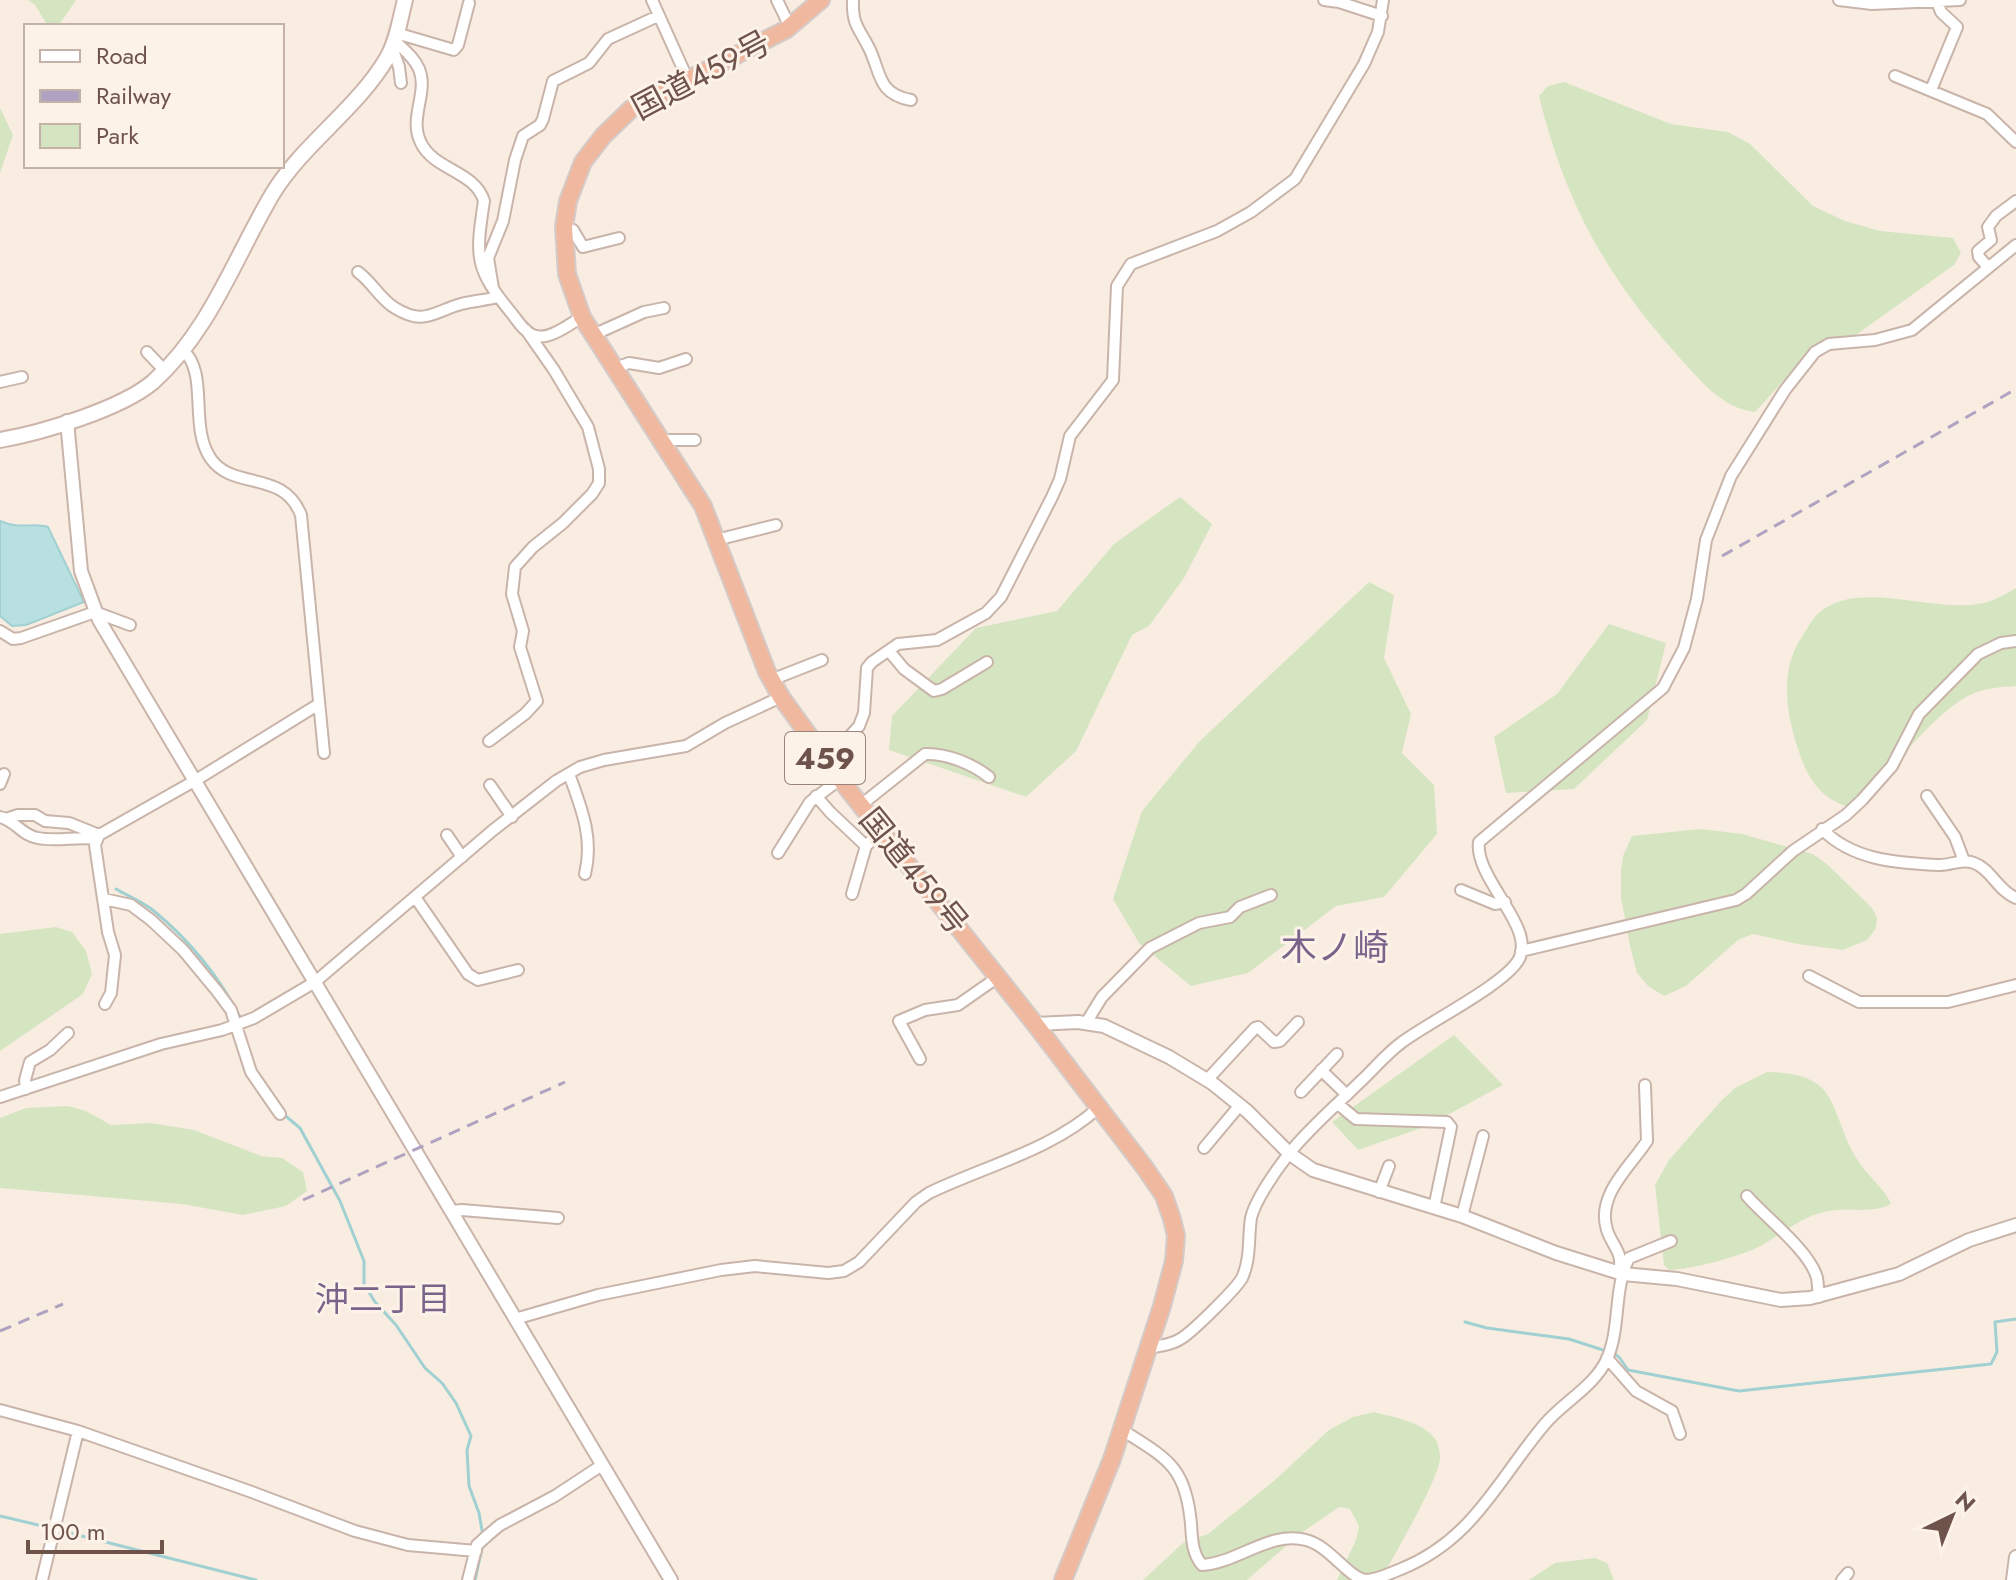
<svg xmlns="http://www.w3.org/2000/svg" width="2016" height="1580" font-family="Jost,'Noto Sans JP',sans-serif">
<style>
.green{fill:#d5e5c2}
.water{fill:#b9e0e1;stroke:#a0d0d1;stroke-width:2}
.lines{fill:none;stroke-linecap:round;stroke-linejoin:round}
.stream{stroke:#a0d0d1;stroke-width:3}
.minor-casing{stroke:#c9b4aa;stroke-width:14}
.tertiary-casing{stroke:#c9b4aa;stroke-width:16}
.secondary-casing{stroke:#ceb5ab;stroke-width:18}
.trunk-casing{stroke:#d4cbc9;stroke-width:20}
.minor{stroke:#fff;stroke-width:10}
.tertiary{stroke:#fff;stroke-width:12}
.secondary{stroke:#fff;stroke-width:14}
.trunk{stroke:#f0b99f;stroke-width:16}
.rail{stroke:#afa3c1;stroke-width:3;stroke-dasharray:12 8;stroke-linecap:butt}
.labels{text-anchor:middle;dominant-baseline:central;stroke-width:6;stroke-linejoin:round;paint-order:stroke}
.shield{fill:#fdf2e8;stroke:#99837a;stroke-width:2}
.shield-label{font-size:30px;font-weight:bold;fill:#6e534b}
.street-label{font-size:32px;fill:#6e534b;stroke:#fdf2e8}
.neighbourhood-label{font-size:34px;fill:#79638b;stroke:#fdf2e8}
.quarter-label{font-size:36px;fill:#79638b;stroke:#fdf2e8}
</style>
<rect width="100%" height="100%" fill="#f9ede2"/>
<!-- green -->
<path class="green" d="M28 0H76L59 25 46 23 35 5Z
M1564 82 1671 124 1728 132 1750 144 1813 206 1845 221 1880 231 1953 238 1961 253 1954 265 1846 342 1817 357 1787 377 1755 412C1721 408 1700 380 1678 356 1606 276 1565 202 1539 96L1548 86Z
M0 108 13 135 0 173Z
M1180 497 1212 524 1184 578 1149 626 1132 635 1076 751 1026 797 889 750 892 716 976 628 1057 611 1114 544Z
M1369 582 1394 595 1384 658 1411 714 1402 753 1434 785 1437 834 1384 897 1336 906 1248 973 1191 986 1139 943 1113 899 1142 811 1199 742Z
M2016 588V686C2000 687 1983 688 1968 696 1932 715 1884 778 1855 809 1823 801 1809 782 1799 752 1787 717 1779 672 1800 640 1806 631 1812 618 1821 611 1862 579 1934 614 1983 603 1994 601 2006 594 2016 588Z
M1609 624 1666 643 1647 720 1574 789 1506 793 1494 737 1557 694Z
M1701 829 1742 834 1813 854 1828 865 1872 908 1877 918 1876 928 1867 940 1843 950 1798 944 1753 934 1738 940 1686 986 1664 996 1648 986 1637 973 1630 946 1621 897V871L1623 856 1632 836Z
M56 927 72 932 86 951 92 974 83 994 0 1051V934Z
M1454 1035 1503 1085 1427 1126 1358 1150 1332 1122Z
M1767 1072C1842 1073 1827 1108 1857 1159 1866 1175 1884 1187 1891 1204 1871 1215 1846 1206 1824 1212 1802 1217 1784 1232 1764 1244 1747 1255 1689 1270 1669 1270L1664 1265 1655 1185 1669 1160 1721 1101 1735 1088Z
M68 1106 86 1111 111 1125 151 1123 194 1130 261 1156 282 1158 303 1172 307 1191 286 1206 243 1215 182 1204 0 1188V1118L26 1108Z
M1374 1412C1393 1417 1424 1422 1436 1440 1438 1443 1440 1453 1440 1457 1440 1478 1393 1557 1381 1580H1337L1356 1540 1359 1526 1350 1509 1339 1507 1300 1534 1247 1580H1143L1183 1543 1208 1534 1275 1480 1329 1430 1353 1417Z
M1595 1558 1607 1563 1614 1580H1529L1555 1563Z"/>
<!-- water -->
<path class="water" d="M0 521C20 530 34 522 48 527L84 602 26 625 12 626 0 616Z"/>
<g class="lines">
<!-- stream -->
<path class="stream" d="M116 889C128 896 143 902 154 911 189 940 220 978 241 1019
M282 1113 300 1128 340 1201 364 1261V1284L375 1302 396 1325 425 1368 442 1383 456 1403 471 1436 467 1450 469 1486 479 1513 483 1536
M1465 1322 1487 1328 1569 1339 1606 1351
M1613 1353 1619 1357 1628 1370 1739 1391 1991 1364 1997 1352 1995 1322 2016 1319
M0 1516 51 1528
M58 1530 256 1580
M475 1580 483 1544"/>
<defs>
<path id="minor" d="M652 0 688 80
M777 0 790 27
M853 0C852 25 859 28 869 48 881 72 877 94 911 100
M1324 0 1339 2 1382 16
M1839 0 1872 4 1960 0
M396 33 454 50 458 45 469 3
M394 40C403 49 414 57 419 69 429 93 408 118 421 143 434 170 475 171 484 201 475 259 475 269 513 315 519 323 526 334 536 336 550 340 571 323 582 317
M392 47 399 67 401 83
M1895 76 1987 114 2016 142
M1931 90 1957 27 1941 12 1937 2
M564 227 573 230 583 247 619 238
M1988 267 1979 257 1978 251 1991 240 1988 227 1996 216 2016 201
M358 272C372 282 380 299 395 308 424 326 433 312 461 304 473 301 486 300 498 297
M493 288 488 258 503 221 515 160 523 136 540 125 543 119 553 81 589 63 608 39 658 16
M593 335 644 312 664 308
M182 349C210 373 188 426 211 459 234 491 283 469 301 515L324 753
M147 352 164 370
M615 368 629 363 659 368 686 359
M0 382 22 377
M662 440H695
M716 540 776 525
M0 631 13 639 21 638 95 612 130 625
M889 651 904 669 934 691 942 689 987 662
M771 680 822 660
M489 741 525 714 537 701 520 647 523 631 512 594 515 567 533 547 563 523 592 494 599 483V469L588 427 554 370 526 330
M830 765 843 744 859 726 864 713 867 668 872 662 898 644 937 640 986 613 1001 597 1052 497 1060 479 1070 436 1113 380 1117 286 1131 264 1217 231 1251 212 1295 179 1364 64 1378 32 1383 0
M569 774C581 807 594 838 585 874
M0 784 4 774
M490 785 512 817
M816 796 830 812 866 846
M1927 796 1955 837 1964 861
M861 805 925 754C946 753 973 764 989 777
M0 817C15 820 22 836 38 838 57 842 77 836 96 839
M6 819 18 815H35L45 821 69 823 99 835
M1822 829C1852 860 1896 863 1938 865 1950 866 1961 858 1974 863 1991 869 1998 891 2016 898
M447 835 462 857
M778 853 810 802 840 779
M1461 890 1495 904 1505 902
M852 894 866 846 881 831
M415 897 468 974 478 980 518 970
M104 899 131 905 151 920 183 950 217 991 231 1010 251 1072 280 1114
M1521 951 1736 900 1746 894 1793 851 1846 815 1862 800 1892 766 1919 714 1978 654 2001 643 2016 641
M1809 976 1859 1002H1948L2016 985
M105 1004 111 993 115 955 108 932 95 845 99 835 196 780 319 704
M1086 1023 1102 997 1150 948 1199 923 1230 917 1240 907 1271 895
M920 1059 899 1021 925 1010 958 1005 998 977
M1321 1070 1347 1095
M1207 1080 1255 1028 1258 1027 1274 1042 1280 1041 1298 1022
M26 1089 25 1080 30 1062 50 1050 68 1033
M1301 1092 1337 1054
M0 1097 161 1044 222 1030 254 1018 315 982 492 831 556 781 580 767 604 760 686 746 725 723 781 697
M1338 1104 1356 1119 1447 1122 1451 1127 1434 1208
M1204 1148 1240 1105
M1379 1192 1389 1166
M1747 1196C1765 1217 1810 1251 1817 1278 1818 1283 1818 1290 1819 1297
M452 1211 462 1210 558 1218
M1462 1216 1483 1136
M1619 1271C1624 1253 1612 1246 1607 1230 1596 1195 1630 1167 1647 1141L1645 1085
M515 1319 598 1295 721 1270 755 1266 828 1273 844 1271 859 1262 916 1202 929 1193C985 1166 1052 1150 1098 1108
M1147 1348C1159 1346 1172 1345 1182 1338 1193 1331 1236 1289 1242 1278 1251 1259 1248 1237 1251 1218 1255 1200 1277 1169 1288 1155 1309 1128 1337 1105 1361 1081 1374 1069 1386 1054 1401 1043 1427 1023 1506 984 1519 959 1536 927 1474 878 1479 842L1663 688 1684 648 1697 599 1706 540 1731 476 1785 390 1815 352 1829 344 1875 340 1912 330 2016 245
M1607 1358 1636 1391 1672 1411 1680 1434
M0 1410 78 1431 249 1491 355 1531 408 1545 476 1551
M1122 1430C1168 1459 1186 1467 1191 1524 1192 1539 1192 1553 1202 1565 1237 1563 1271 1530 1306 1540 1330 1546 1348 1578 1366 1580 1378 1580 1390 1573 1401 1569 1473 1540 1497 1481 1544 1425 1563 1402 1594 1387 1607 1359 1621 1327 1613 1289 1629 1258L1671 1241
M42 1580 78 1431
M468 1580 477 1545 488 1535 500 1525 555 1496 602 1465
M1842 1580 1848 1573"/>
<path id="tertiary" d="M67 421 81 571 99 620 671 1580
M1035 1024 1078 1022 1104 1026 1169 1057 1212 1083 1247 1111 1290 1154 1313 1170 1462 1216 1556 1253 1623 1274 1677 1279 1781 1300 1810 1298 1899 1274 1969 1240 2016 1225
M2013 1580 2016 1557"/>
<path id="secondary" d="M0 440C41 433 121 409 153 382 210 331 235 257 273 193 304 143 357 109 387 58 397 41 400 19 405 0"/>
<path id="trunk" d="M821 0 787 29 631 109 603 136 583 162 568 201 564 227 567 274 582 317 703 506 767 672 781 697 847 788 1035 1024 1145 1168 1164 1196 1172 1219 1176 1236 1174 1261 1162 1306 1112 1459 1063 1580"/>
</defs>
<!-- minor casing -->
<use href="#minor" class="minor-casing"/>
<!-- tertiary casing -->
<use href="#tertiary" class="tertiary-casing"/>
<!-- secondary casing -->
<use href="#secondary" class="secondary-casing"/>
<!-- trunk casing -->
<use href="#trunk" class="trunk-casing"/>
<!-- minor -->
<use href="#minor" class="minor"/>
<!-- tertiary -->
<use href="#tertiary" class="tertiary"/>
<!-- secondary -->
<use href="#secondary" class="secondary"/>
<!-- trunk -->
<use href="#trunk" class="trunk"/>
<!-- rail -->
<path class="rail" d="M1722 556 2016 389
M303 1200 565 1082
M0 1331 63 1304"/>
</g>
<g class="labels">
<!-- shield labels -->
<rect class="shield" x="785" y="732" width="80" height="52" rx="6"/>
<g class="shield-label">
<text x="825" y="758">459</text>
</g>
<!-- street labels -->
<g class="street-label">
<text transform="translate(701 75) rotate(-28)">国道459号</text>
<text transform="translate(914 871) rotate(51)">国道459号</text>
</g>
<!-- neighbourhood labels -->
<g class="neighbourhood-label">
<text x="383" y="1299">沖二丁目</text>
</g>
<!-- quarter labels -->
<g class="quarter-label">
<text x="1335" y="947">木ノ崎</text>
</g>
</g>
<!-- legend -->
<rect x="24" y="24" width="260" height="144" fill="#fdf2e8" stroke="#c4b2a9" stroke-width="2"/>
<rect x="40" y="50" width="40" height="12" fill="#ffffff" stroke="#c4b2a9" stroke-width="2"/>
<text x="96" y="64" font-size="24" fill="#6e534b">Road</text>
<rect x="40" y="90" width="40" height="12" fill="#afa3c1" stroke="#c4b2a9" stroke-width="2"/>
<text x="96" y="104" font-size="24" fill="#6e534b">Railway</text>
<rect x="40" y="124" width="40" height="24" fill="#d5e5c2" stroke="#c4b2a9" stroke-width="2"/>
<text x="96" y="144" font-size="24" fill="#6e534b">Park</text>
<!-- north arrow -->
<g transform="translate(1952 1516) rotate(43)" stroke="#fdf2e8" stroke-width="6" paint-order="stroke">
<path d="M0-6L14 30L0 20L-14 30Z" fill="#6e534b"/>
<text y="-12" font-size="22" font-weight="bold" text-anchor="middle" fill="#6e534b">N</text>
</g>
<!-- scale -->
<path d="M28 1540v12h134v-12" fill="none" stroke="#6e534b" stroke-width="4"/>
<text x="40" y="1540" font-size="24" fill="#6e534b" stroke="#fdf2e8" stroke-width="6" paint-order="stroke">100 m</text>
</svg>
